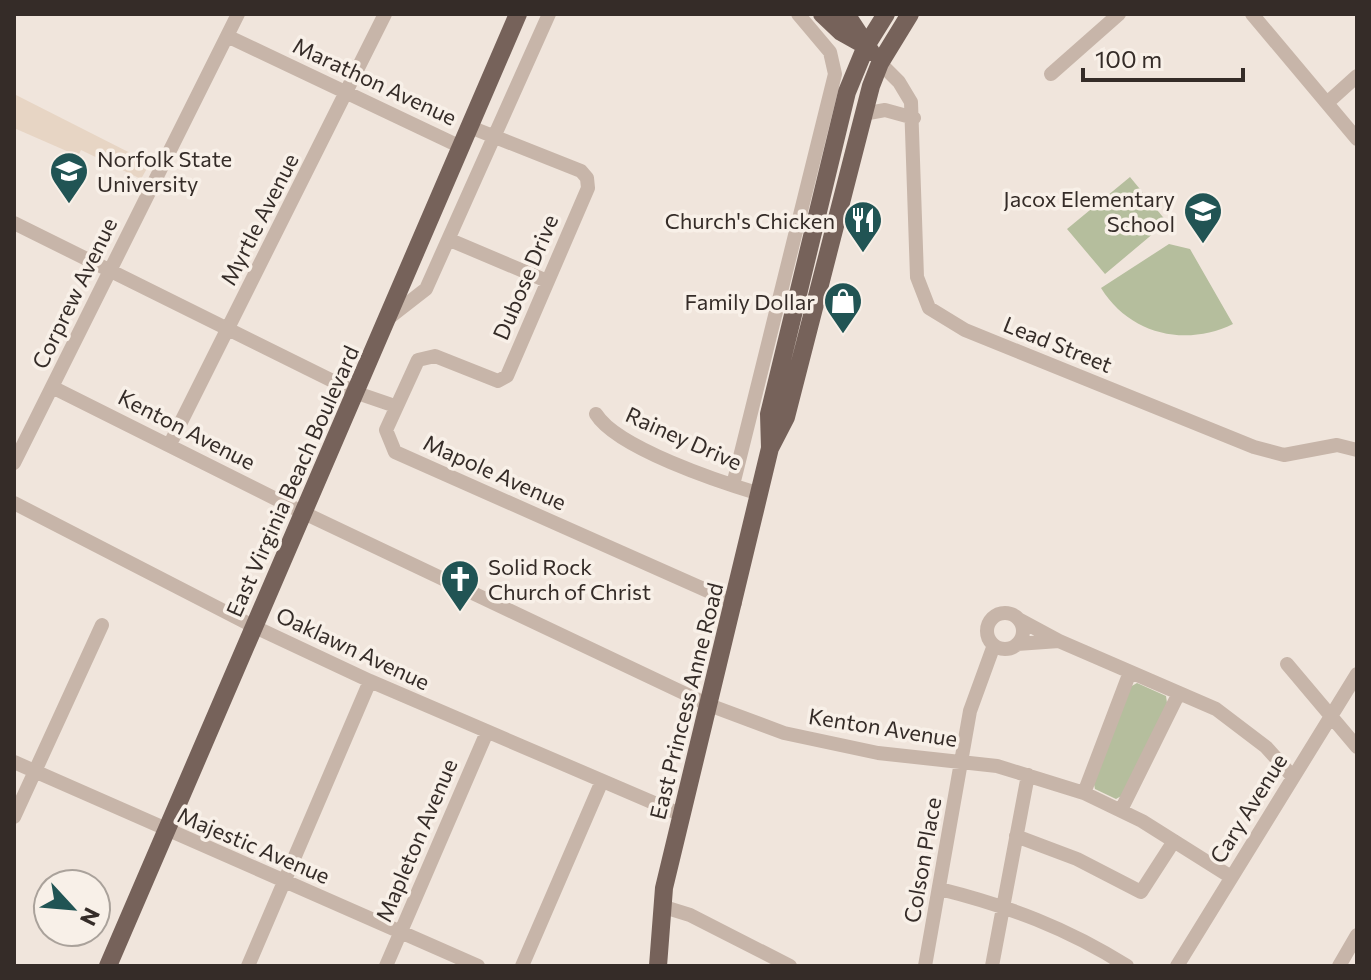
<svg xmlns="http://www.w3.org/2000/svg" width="1371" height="980" font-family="Commissioner,sans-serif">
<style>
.green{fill:#b5be9d}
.plaza{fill:#e7d5c4}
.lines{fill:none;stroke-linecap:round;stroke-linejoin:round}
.minor{stroke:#c7b5a9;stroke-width:14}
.major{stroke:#76625a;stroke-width:18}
.labels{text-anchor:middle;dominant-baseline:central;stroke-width:7;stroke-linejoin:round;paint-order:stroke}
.street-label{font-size:22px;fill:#352c28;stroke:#f8f0e8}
.poi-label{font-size:22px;fill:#352c28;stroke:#f8f0e8;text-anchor:end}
</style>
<rect width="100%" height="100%" fill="#f0e5dc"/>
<!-- green -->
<path class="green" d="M1130 177 1167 222 1105 274 1067 229Z
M1169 244 1190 249 1233 324C1186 347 1130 335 1101 288Z
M1137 683 1166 696 1167 703 1123 795 1116 799 1095 789 1093 780 1130 687Z"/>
<!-- plaza -->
<path class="plaza" d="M14 94 150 163 141 179 81 150 78 156 14 128Z"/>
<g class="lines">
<!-- minor -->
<path class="minor" d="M1252 14 1357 139
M227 36 461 147
M880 63 899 82 911 102 917 277 929 308 965 330 1254 447 1284 455 1337 445 1357 450
M1051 74 1119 14
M1327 103 1357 76
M863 114 885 110 914 118
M470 127 581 171 587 178 588 188 507 376 498 381 435 356 418 360 386 430 395 452 735 603
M14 223 357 393 395 406
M450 240 547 281
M390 317 426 289 549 14
M52 387 304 513 709 705 784 733 878 753 997 766 1084 793 1142 821 1231 877
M596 414C617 448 720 482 760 494
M170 444 385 14
M14 463 238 14
M733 485 835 74 830 52 798 14
M14 503 255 627 370 681 682 815
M987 631a18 18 0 1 1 36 0a18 18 0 1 1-36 0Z
M1020 620 1059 641 1216 709 1266 747 1293 777
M1017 644 1059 641
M1287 664 1357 747
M14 762 478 966
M1084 793 1130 672
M1121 810 1179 693
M14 817 102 625
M1016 836 1077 859 1141 892 1174 841
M940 889C1008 906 1067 928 1127 966
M661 906 690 915 790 966
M248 966 370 681
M386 966 487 732
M522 966 602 781
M925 966 970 711 994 645
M992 966 1028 775
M1177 966 1357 674
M1339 966 1357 935"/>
<!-- major -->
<path class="major" d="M822 14 841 32 866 46
M846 14 871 52
M770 448 769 414 847 92 866 46 886 14
M108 966 518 14
M658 966 664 888 770 448 786 417 871 86 880 63 910 14"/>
</g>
<!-- icons -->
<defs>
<symbol id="university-pin" viewBox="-11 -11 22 30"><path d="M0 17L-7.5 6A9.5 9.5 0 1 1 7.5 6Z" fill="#215454" stroke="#f8f0e8"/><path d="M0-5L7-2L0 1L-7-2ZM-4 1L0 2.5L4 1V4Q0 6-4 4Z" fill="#fff"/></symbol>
<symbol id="school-pin" viewBox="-11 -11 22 30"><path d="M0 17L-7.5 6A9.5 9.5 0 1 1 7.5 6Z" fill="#215454" stroke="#f8f0e8"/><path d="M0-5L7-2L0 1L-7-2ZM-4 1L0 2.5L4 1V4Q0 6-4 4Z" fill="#fff"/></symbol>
<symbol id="restaurant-pin" viewBox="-11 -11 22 30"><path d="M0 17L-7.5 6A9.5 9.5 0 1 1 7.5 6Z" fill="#215454" stroke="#f8f0e8"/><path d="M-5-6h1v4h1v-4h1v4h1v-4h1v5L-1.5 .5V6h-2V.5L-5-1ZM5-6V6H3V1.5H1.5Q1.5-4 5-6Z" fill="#fff"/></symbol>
<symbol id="shop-pin" viewBox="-11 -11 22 30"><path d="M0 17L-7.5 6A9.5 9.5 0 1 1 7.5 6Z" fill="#215454" stroke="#f8f0e8"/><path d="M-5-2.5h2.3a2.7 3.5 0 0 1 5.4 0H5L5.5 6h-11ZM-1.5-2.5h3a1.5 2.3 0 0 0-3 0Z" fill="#fff"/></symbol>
<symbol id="church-pin" viewBox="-11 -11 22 30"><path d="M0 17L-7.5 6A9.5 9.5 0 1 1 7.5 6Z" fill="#215454" stroke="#f8f0e8"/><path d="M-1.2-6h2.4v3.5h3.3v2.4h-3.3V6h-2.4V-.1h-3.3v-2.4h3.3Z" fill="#fff"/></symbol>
</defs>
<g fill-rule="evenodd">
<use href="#university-pin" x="47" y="149" width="44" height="60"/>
<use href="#school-pin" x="1181" y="189" width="44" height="60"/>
<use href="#restaurant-pin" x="841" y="198" width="44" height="60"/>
<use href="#shop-pin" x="821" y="279" width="44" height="60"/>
<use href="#church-pin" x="438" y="557" width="44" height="60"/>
</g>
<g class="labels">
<!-- street labels -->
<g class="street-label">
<text transform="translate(375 81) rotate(25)">Marathon Avenue</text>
<text transform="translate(259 219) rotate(-63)">Myrtle Avenue</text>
<text transform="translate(525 277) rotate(-67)">Dubose Drive</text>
<text transform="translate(74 293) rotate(-64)">Corprew Avenue</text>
<text transform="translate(1058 344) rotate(22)">Lead Street</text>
<text transform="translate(187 429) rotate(27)">Kenton Avenue</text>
<text transform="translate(684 438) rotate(24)">Rainey Drive</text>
<text transform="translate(495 472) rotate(24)">Mapole Avenue</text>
<text transform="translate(292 481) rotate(-66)">East Virginia Beach Boulevard</text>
<text transform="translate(353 648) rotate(25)">Oaklawn Avenue</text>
<text transform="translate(686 701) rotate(-76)">East Princess Anne Road</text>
<text transform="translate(883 727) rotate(9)">Kenton Avenue</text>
<text transform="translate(1248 808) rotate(-58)">Cary Avenue</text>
<text transform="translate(416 840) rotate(-67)">Mapleton Avenue</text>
<text transform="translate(254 845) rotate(23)">Majestic Avenue</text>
<text transform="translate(922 860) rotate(-80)">Colson Place</text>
</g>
<!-- poi labels -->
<g class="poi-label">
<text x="97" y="158" text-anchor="start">Norfolk State<tspan x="97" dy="25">University</tspan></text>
<text x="1175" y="198">Jacox Elementary<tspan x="1175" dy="25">School</tspan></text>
<text x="835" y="220">Church's Chicken</text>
<text x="815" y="301">Family Dollar</text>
<text x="488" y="566" text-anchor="start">Solid Rock<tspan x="488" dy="25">Church of Christ</tspan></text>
</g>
</g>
<!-- border -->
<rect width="1371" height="980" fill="none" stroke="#352c28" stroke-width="32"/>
<!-- north arrow -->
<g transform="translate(72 908) rotate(116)"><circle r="38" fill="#f8f0e8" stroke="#aaa29b" stroke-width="2"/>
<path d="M0-6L14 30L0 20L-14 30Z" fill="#215454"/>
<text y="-12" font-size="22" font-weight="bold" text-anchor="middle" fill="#352c28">N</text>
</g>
<!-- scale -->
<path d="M1083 68v12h160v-12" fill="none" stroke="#352c28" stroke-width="4"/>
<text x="1095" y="68" font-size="24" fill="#352c28" stroke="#f8f0e8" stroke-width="6" paint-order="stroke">100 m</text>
</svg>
